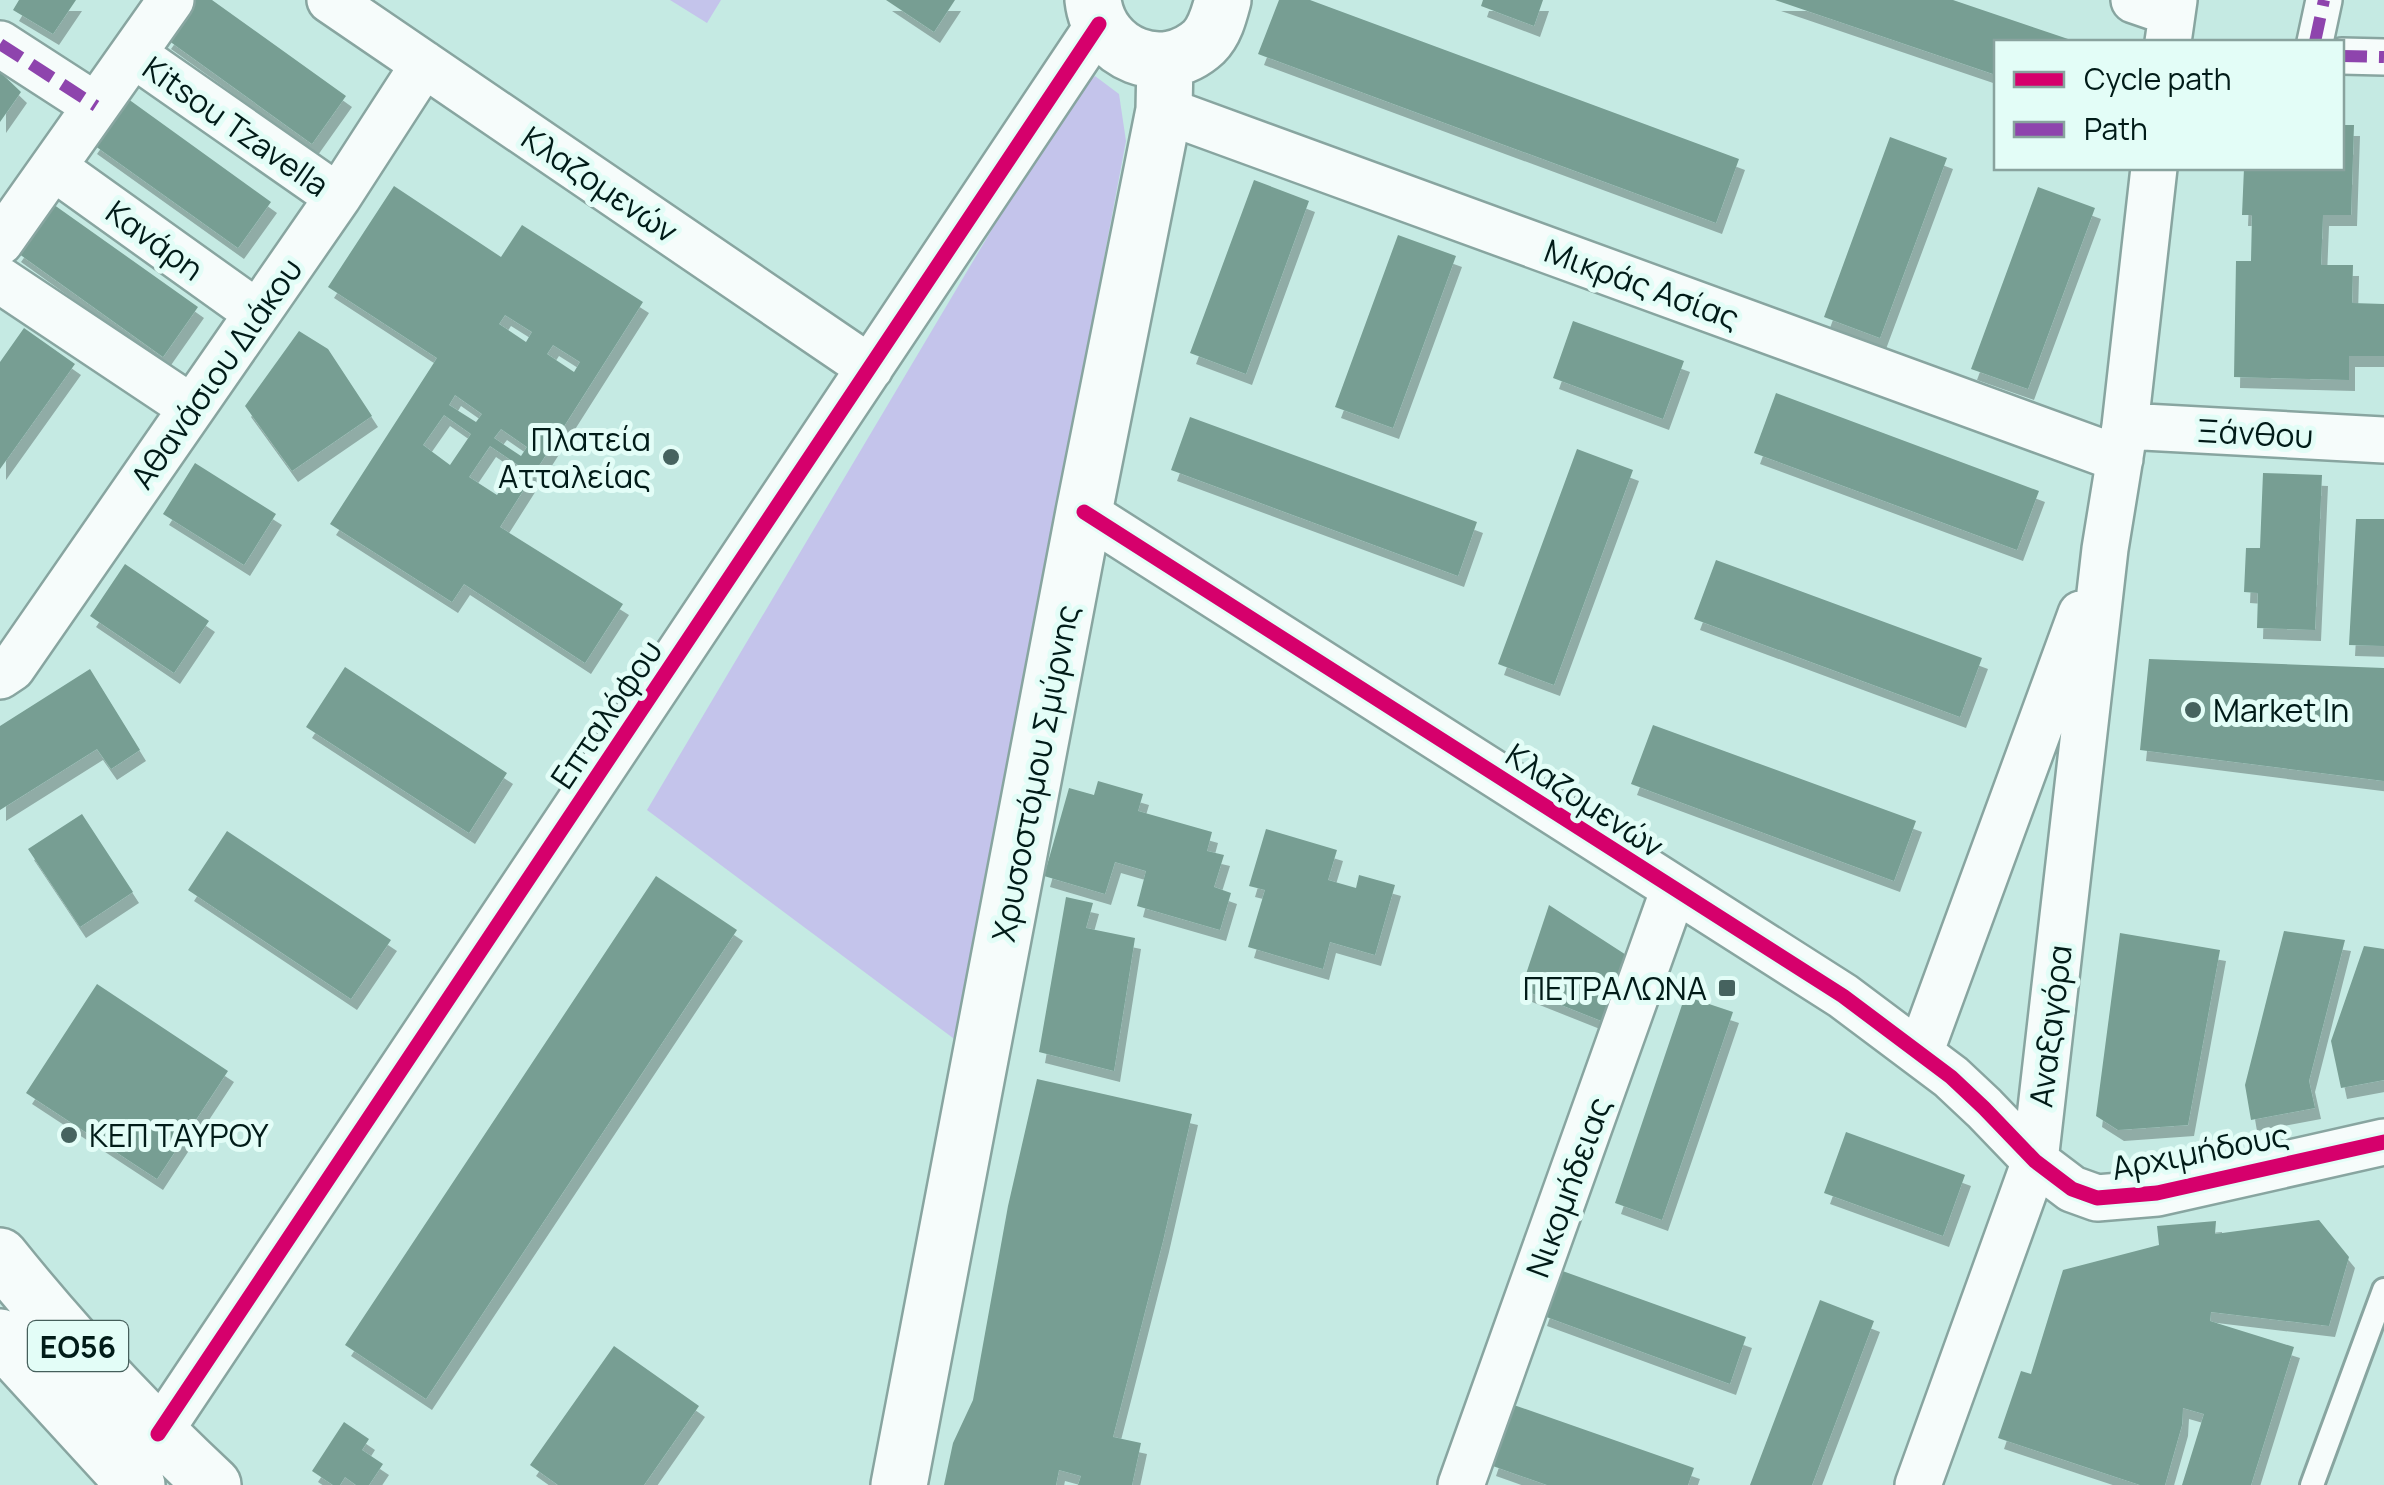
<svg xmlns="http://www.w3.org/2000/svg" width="2384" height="1485" font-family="Manrope,sans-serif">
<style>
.green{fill:#c4c4eb}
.building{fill:#779e93;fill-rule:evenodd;filter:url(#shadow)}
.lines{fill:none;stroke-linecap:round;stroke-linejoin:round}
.service-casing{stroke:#88a5a0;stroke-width:28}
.pedestrian-casing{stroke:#88a5a0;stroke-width:40}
.minor-casing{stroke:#88a5a0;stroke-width:50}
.tertiary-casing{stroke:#88a5a0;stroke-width:60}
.primary-casing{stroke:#88a5a0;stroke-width:60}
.service{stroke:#f6fcfb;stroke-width:22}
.pedestrian{stroke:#f6fcfb;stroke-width:35}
.minor{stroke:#f6fcfb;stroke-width:45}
.tertiary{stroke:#f6fcfb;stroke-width:55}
.primary{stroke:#f6fcfb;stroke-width:55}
.quiet{stroke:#8e44ad;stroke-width:12;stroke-dasharray:25 12;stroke-linecap:butt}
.cycleway-casing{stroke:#e3fdf7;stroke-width:21}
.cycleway{stroke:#d6006c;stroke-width:15}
.poi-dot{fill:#46635f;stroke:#e3fdf7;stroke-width:4}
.labels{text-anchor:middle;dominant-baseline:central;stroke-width:10;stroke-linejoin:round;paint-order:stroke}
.shield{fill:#e3fdf7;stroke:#455f5b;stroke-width:2.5}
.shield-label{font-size:30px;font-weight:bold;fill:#011b18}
.street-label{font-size:32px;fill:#011b18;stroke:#e3fdf7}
.poi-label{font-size:32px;fill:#011b18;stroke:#e3fdf7;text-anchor:end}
</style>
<defs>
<filter id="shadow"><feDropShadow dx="6" dy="11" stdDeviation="0" flood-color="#0004"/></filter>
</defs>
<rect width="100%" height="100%" fill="#c5eae3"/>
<!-- green -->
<path class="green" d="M670 0H721L707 23Z
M1095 76 1119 94 1126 141 957 1041 647 810 1070 98Z"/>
<!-- building -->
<path class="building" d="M19 0H76L53 34 13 10Z
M192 0H212L346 96 312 144 165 38Z
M886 0H955L934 32Z
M1279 0H1310L1739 159 1716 223 1258 54Z
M1483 0H1543L1534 26 1481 6Z
M1775 0H1953L2077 42H1996V75Z
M0 72 21 92 0 122Z
M124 96 271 202 238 248 91 143Z
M2342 125H2354L2351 215H2323L2321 265H2353L2352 303 2384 304V356H2349V380L2234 377 2236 261H2251L2252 215H2242L2244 168H2342Z
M1890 137 1947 158 1880 338 1824 317Z
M1254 180 1309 201 1246 374 1190 353Z
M394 186 501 257 522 225 643 302 500 527 623 604 585 663 464 584 452 602 330 524 437 358 328 287ZM505 315 532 332 526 342 499 324ZM553 345 580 362 574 372 547 354ZM455 395 482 414 476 422 449 405ZM444 415 471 434 450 465 423 445ZM501 429 527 447 521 456 494 438ZM490 446 518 465 497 495 469 477Z
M2038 187 2095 208 2028 389 1971 369Z
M50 202 198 307 163 357 15 251Z
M1398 235 1456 256 1393 428 1335 407Z
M1573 321 1684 361 1663 419 1553 378Z
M24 328 75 364 0 469V362Z
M299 331 328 349 372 416 292 471 245 406Z
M1776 393 2039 491 2017 550 1754 453Z
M1190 417 1477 522 1458 576 1171 470Z
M1577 449 1633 470 1554 685 1498 664Z
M195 463 276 514 244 565 163 514Z
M2263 473 2322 475 2315 630 2257 628 2258 593 2244 592 2246 548H2260Z
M2356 519H2384V646L2349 645Z
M1716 560 1982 658 1960 717 1694 619Z
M125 564 209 621 174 673 90 616Z
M2149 659 2384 668V781L2140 750Z
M345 667 507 773 469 833 306 727Z
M90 669 140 750 111 769 97 749 0 810V726Z
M1653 725 1916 821 1894 881 1631 784Z
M1098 781 1143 794 1138 811 1212 832 1207 851 1224 855 1214 887 1231 893 1220 930 1137 906 1146 871 1115 862 1105 894 1044 876 1069 788 1094 795Z
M82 814 133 892 80 927 28 849Z
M1266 829 1337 850 1328 880 1356 888 1359 875 1395 885 1375 955 1330 942 1323 969 1248 947 1265 890 1249 886Z
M227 831 391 940 351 999 188 890Z
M656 876 737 930 426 1399 345 1345Z
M1066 897 1093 903 1086 928 1135 938 1114 1071 1039 1052Z
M1549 905 1637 962 1614 1026 1521 989Z
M2284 931 2345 940 2309 1081 2315 1108 2251 1120 2245 1085Z
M2120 933 2220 950 2188 1125 2118 1130 2096 1116Z
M2364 946 2384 949V1080L2341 1088 2331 1041Z
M97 984 228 1071 157 1179 26 1093Z
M1685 996 1733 1012 1662 1220 1615 1203Z
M1037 1079 1192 1114 1163 1241 1113 1437 1141 1443 1132 1485H1078L1081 1476 1059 1470 1056 1485H944L953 1443 973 1400 1008 1206Z
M1846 1132 1965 1175 1943 1236 1824 1193Z
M2319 1220 2349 1257 2329 1326 2211 1312 2210 1321 2294 1347 2251 1485H2182L2204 1414 2183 1408 2182 1425 2165 1485H2140L1998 1438 2021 1371 2031 1374 2063 1270 2159 1245 2157 1226 2216 1221 2215 1234Z
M1557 1269 1746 1337 1730 1384 1541 1315Z
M1820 1300 1874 1321 1812 1485H1750Z
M614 1346 699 1406 644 1485H558L530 1465Z
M1511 1404 1694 1468 1688 1485H1547L1490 1465Z
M344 1422 369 1439 362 1450 383 1464 369 1485H356L345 1477 340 1485H333L312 1471Z"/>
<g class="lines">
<defs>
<path id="service" d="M2312 1485 2384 1290"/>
<path id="pedestrian" d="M2315 42 2324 0
M2342 56 2384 57"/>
<path id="minor" d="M330 0 870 368
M2134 0 2172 13
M2168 42 2174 0
M0 44 96 106
M133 54 338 197
M1164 110 2120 459
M53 167 257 313
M0 242 171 0
M0 280 192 408
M2125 426 2384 440
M1084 512 1843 996 1951 1077 1984 1108 2035 1161 2072 1189 2097 1198 2157 1193 2384 1142
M0 676 12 668 338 197 424 64
M1920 1053 2081 614
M158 1434 1099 24
M1461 1485 1674 889
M1918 1485 2035 1161 2105 549 2125 426 2154 168"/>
<path id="tertiary" d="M1093 0C1099 54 1163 80 1204 42 1215 31 1219 15 1223 0
M899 1485 1084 512 1164 110 1165 61"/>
<path id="primary" d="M0 1256C65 1337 137 1414 213 1485
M0 1337 119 1467 137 1485"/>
</defs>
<!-- service casing -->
<use href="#service" class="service-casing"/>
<!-- pedestrian casing -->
<use href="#pedestrian" class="pedestrian-casing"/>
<!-- minor casing -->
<use href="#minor" class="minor-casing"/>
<!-- tertiary casing -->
<use href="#tertiary" class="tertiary-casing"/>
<!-- primary casing -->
<use href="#primary" class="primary-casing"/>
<!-- service -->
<use href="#service" class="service"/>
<!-- pedestrian -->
<use href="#pedestrian" class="pedestrian"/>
<!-- minor -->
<use href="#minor" class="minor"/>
<!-- tertiary -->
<use href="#tertiary" class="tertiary"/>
<!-- primary -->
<use href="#primary" class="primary"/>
<!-- quiet -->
<path class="quiet" d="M2315 42 2324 0
M0 44 96 106
M2342 56 2384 57"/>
<defs>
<path id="cycleway" d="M1084 512 1843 996 1951 1077 1984 1108 2035 1161 2072 1189 2097 1198 2157 1193 2384 1142
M158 1434 1099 24"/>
</defs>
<!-- cycleway casing -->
<use href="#cycleway" class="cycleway-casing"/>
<!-- cycleway -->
<use href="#cycleway" class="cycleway"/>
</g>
<!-- markers -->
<g class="poi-dot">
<circle cx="671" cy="457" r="10"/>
<circle cx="2193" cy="710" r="10"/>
<rect x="1717" y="978" width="20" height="20" rx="5"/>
<circle cx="69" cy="1135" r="10"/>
</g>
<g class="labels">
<!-- shield labels -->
<rect class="shield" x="28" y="1321" width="100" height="50" rx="8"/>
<g class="shield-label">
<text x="78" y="1346">ΕΟ56</text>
</g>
<!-- street labels -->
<g class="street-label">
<text transform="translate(236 126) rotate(35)">Kitsou Tzavella</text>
<text transform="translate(600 184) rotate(34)">Κλαζομενών</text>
<text transform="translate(155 240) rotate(36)">Κανάρη</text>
<text transform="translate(1642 284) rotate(20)">Μικράς Ασίας</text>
<text transform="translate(216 373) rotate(-55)">Αθανάσιου Διάκου</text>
<text transform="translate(2255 433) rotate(3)">Ξάνθου</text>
<text transform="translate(606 714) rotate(-56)">Επταλόφου</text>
<text transform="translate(1035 773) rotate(-79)">Χρυσοστόμου Σμύρνης</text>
<text transform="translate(1585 800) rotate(33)">Κλαζομενών</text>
<text transform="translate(2050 1026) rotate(-83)">Αναξαγόρα</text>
<text transform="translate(2200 1151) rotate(-11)">Αρχιμήδους</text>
<text transform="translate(1568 1187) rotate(-70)">Νικομήδειας</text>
</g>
<!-- poi labels -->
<g class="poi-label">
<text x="651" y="439">Πλατεία<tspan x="651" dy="37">Ατταλείας</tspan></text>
<text x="2213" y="710" text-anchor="start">Market In</text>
<text x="1707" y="988">ΠΕΤΡΑΛΩΝΑ</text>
<text x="89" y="1135" text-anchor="start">ΚΕΠ ΤΑΥΡΟΥ</text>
</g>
</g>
<!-- legend -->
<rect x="1994" y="40" width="350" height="130" fill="#e3fdf7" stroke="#89a39e" stroke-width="2.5"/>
<rect x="2014" y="72" width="50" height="15" fill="#d6006c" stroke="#89a39e" stroke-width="2.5"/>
<text x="2084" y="90" font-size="30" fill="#011b18">Cycle path</text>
<rect x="2014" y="122" width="50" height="15" fill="#8e44ad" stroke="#89a39e" stroke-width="2.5"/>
<text x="2084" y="140" font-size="30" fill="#011b18">Path</text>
</svg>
